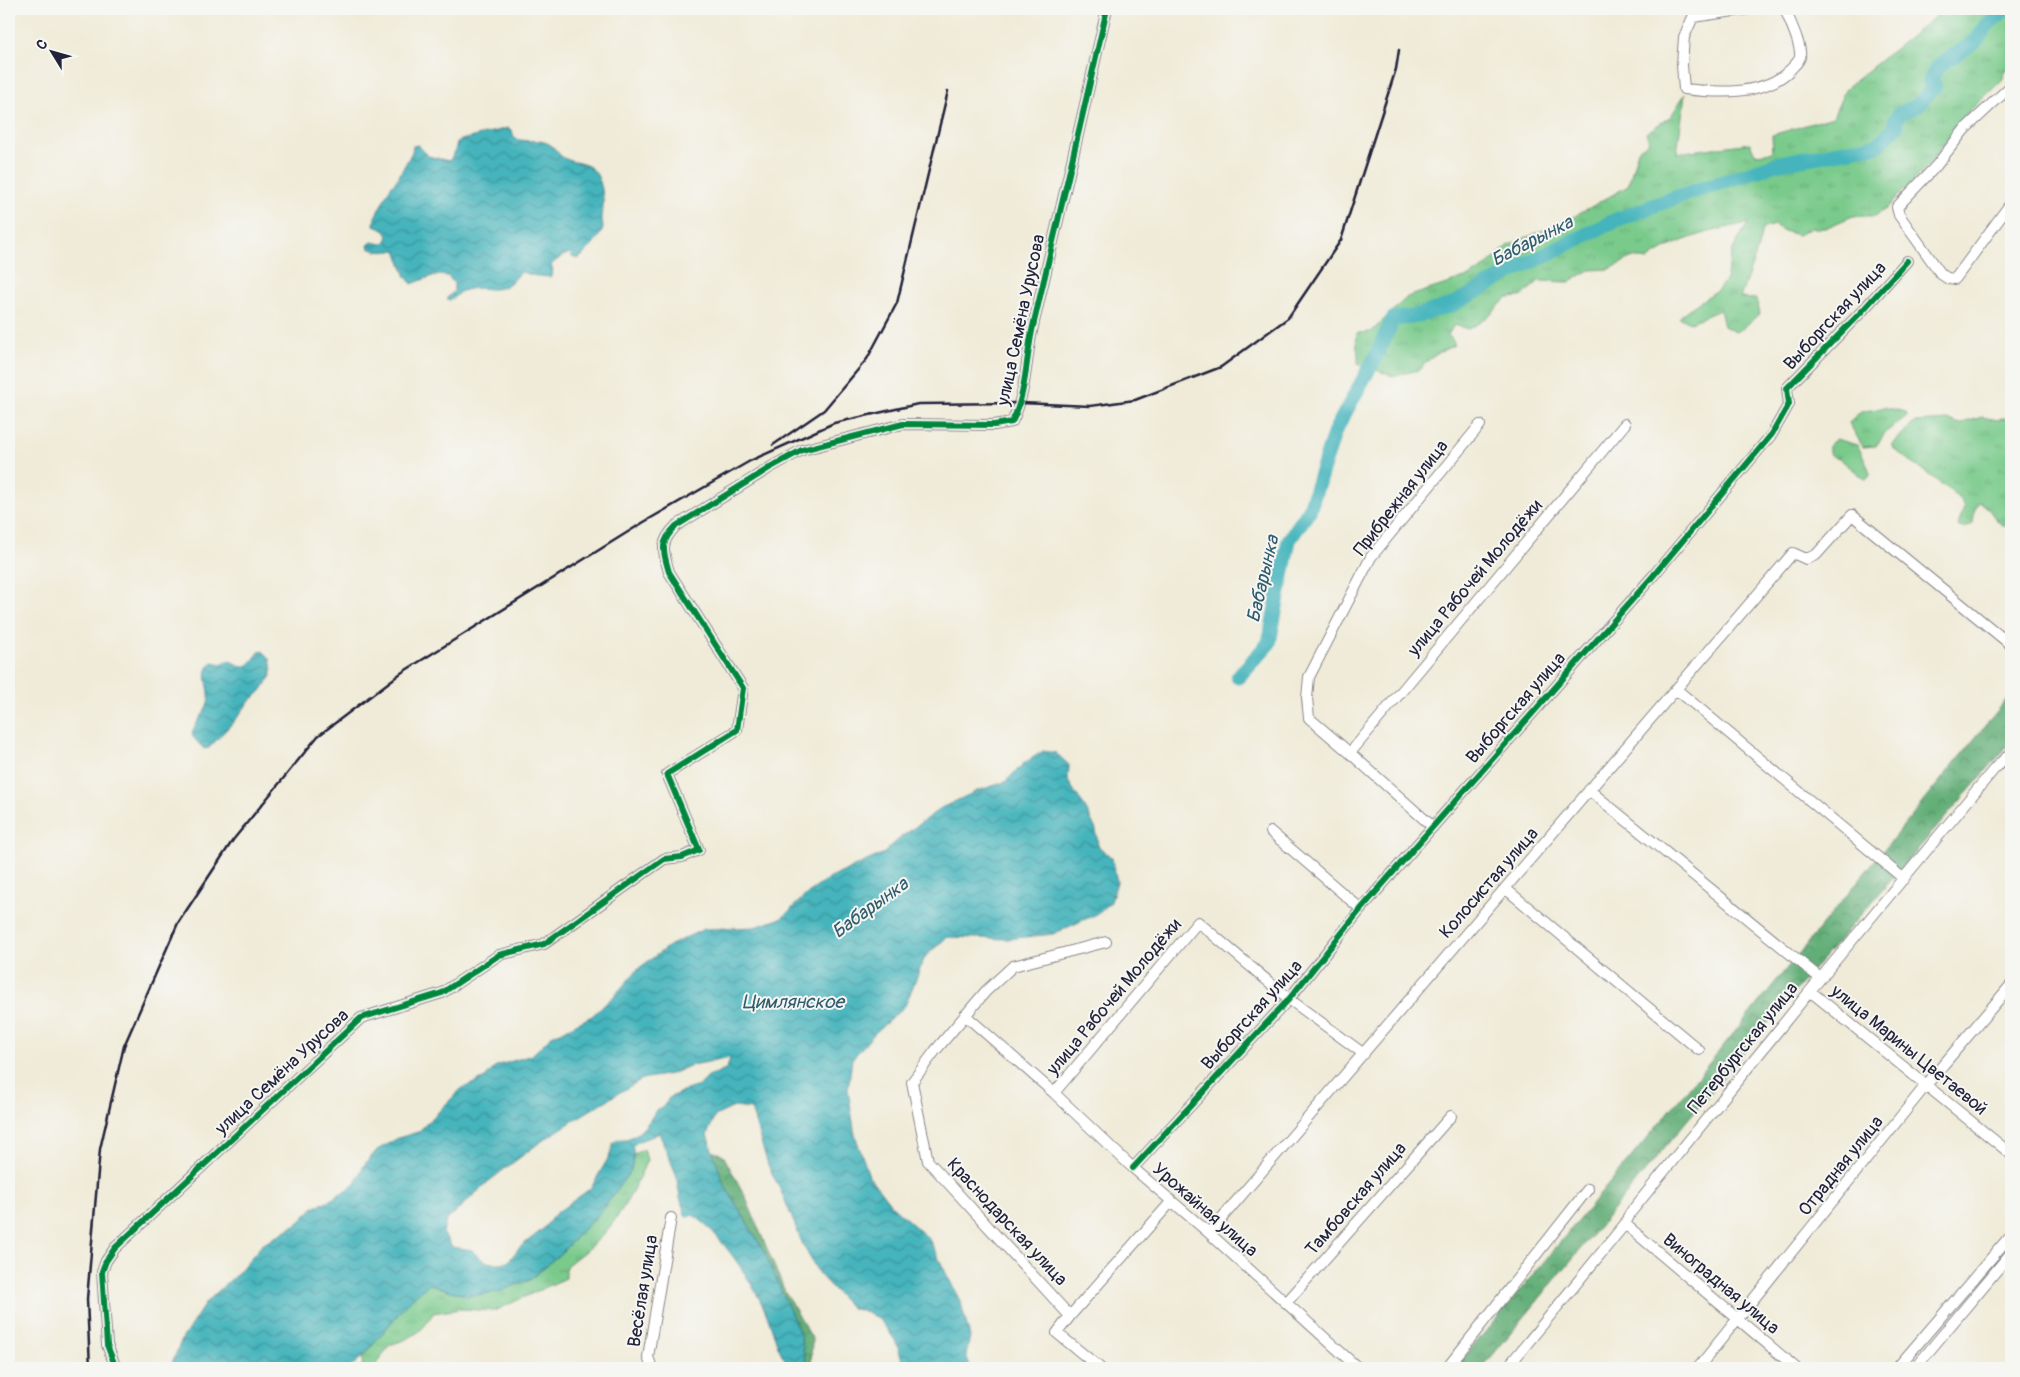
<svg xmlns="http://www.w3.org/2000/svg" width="2020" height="1377" font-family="Pangolin,sans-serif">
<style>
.grass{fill:url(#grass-tufts);stroke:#4e7663}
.forest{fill:url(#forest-crowns);stroke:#426859}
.water{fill:url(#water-waves);stroke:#346b7c;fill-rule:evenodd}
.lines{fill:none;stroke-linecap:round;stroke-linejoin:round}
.river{stroke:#45b4bc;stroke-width:15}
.street-casing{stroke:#89868a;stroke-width:12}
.street{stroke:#fff;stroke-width:10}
.rail{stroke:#22223b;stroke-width:2.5}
.cycleway-casing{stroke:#f6f6f2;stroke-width:9}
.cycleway{stroke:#00873e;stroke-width:6}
.labels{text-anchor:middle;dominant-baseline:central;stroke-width:4;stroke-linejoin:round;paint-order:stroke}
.street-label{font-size:18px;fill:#22223b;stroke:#f6f6f2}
.water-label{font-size:19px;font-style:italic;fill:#305c6f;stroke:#f6f6f2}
</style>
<defs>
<pattern id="grass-tufts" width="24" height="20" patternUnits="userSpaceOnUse" patternTransform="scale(1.25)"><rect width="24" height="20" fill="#79ca8b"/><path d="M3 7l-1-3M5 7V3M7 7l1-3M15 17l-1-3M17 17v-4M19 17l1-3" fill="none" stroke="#68ad79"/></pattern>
<pattern id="forest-crowns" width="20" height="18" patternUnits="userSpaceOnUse" patternTransform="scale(1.25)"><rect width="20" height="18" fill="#62ae77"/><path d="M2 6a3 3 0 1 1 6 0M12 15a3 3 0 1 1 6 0" fill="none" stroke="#508d63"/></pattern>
<pattern id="water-waves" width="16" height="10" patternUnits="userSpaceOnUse" patternTransform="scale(1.25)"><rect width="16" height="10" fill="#45b4bc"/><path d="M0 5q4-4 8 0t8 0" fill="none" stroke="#39929a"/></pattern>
</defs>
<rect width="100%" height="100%" fill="#f6f6f2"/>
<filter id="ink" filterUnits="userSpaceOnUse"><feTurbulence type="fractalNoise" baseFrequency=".02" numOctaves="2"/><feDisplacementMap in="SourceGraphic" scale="10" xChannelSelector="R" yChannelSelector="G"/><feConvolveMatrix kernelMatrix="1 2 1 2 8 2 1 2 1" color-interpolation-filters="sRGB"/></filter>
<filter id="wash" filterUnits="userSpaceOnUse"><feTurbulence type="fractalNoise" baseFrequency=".0096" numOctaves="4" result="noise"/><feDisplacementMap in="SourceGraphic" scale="20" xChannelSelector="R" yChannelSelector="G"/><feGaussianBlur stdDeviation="1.12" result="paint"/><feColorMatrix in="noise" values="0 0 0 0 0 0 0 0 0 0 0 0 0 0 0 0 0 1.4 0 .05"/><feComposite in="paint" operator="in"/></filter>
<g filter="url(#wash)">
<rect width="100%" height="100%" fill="#f0ebd8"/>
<!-- grass -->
<path class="grass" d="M1945 9H2011V66L2004 71 2003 79 1954 126 1953 133 1927 166 1886 209 1875 216H1853L1825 228H1811L1798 235 1784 231 1774 225 1762 229 1758 248 1740 298 1756 299 1760 313 1742 329 1735 332 1724 326 1720 310 1691 322 1679 318 1686 311 1719 289 1726 279 1732 251 1748 223C1714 230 1675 239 1647 260L1633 257 1610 269 1590 270 1569 282 1539 281 1521 297 1507 298 1484 320 1468 329 1454 325 1448 335 1452 339 1455 345C1441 351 1428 358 1419 370L1392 376 1358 363C1359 353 1355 343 1357 333L1371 332 1407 297 1471 276 1485 267 1509 245 1573 217 1628 186 1638 150 1649 142 1646 133 1671 116 1685 94 1677 153 1750 143 1755 154 1773 152 1772 135 1833 117 1846 88Z
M1884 407 1906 412 1907 416 1886 432 1876 446 1863 447 1849 423C1862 407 1865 413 1884 407Z
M1982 417 1998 420 2011 417V519L2005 526C1993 522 1991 506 1979 502L1975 508 1973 523C1969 527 1963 530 1958 526L1964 507 1960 498 1894 449 1891 445 1915 422 1949 420 1959 424Z
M1836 439 1857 445C1860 449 1870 470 1870 474L1866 480 1840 459 1835 458 1829 453V445Z
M644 1149 647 1160C635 1187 621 1217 600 1238 590 1248 577 1257 566 1266V1278L494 1311 461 1309 433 1313C423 1333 410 1339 389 1345L377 1365 362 1367 363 1357 413 1296 429 1284 468 1296 530 1280 562 1252 603 1209 631 1170 634 1154Z"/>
<!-- forest -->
<path class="forest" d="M2011 694V742L1781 1007 1482 1368H1455L1688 1089Z
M712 1151 723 1155 745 1196 786 1294 812 1338 811 1368H807L800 1334 764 1251 724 1184Z"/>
<!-- water -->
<path class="water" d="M508 128 512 130 514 138C524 143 536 138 547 143 555 146 557 154 564 158 571 162 578 162 586 165 601 171 604 193 603 208 603 211 601 215 602 219 602 222 603 224 603 227 603 234 585 255 578 259L572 257 571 253C565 254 556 260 551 265L553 270 551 277 536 276 521 272C497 301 489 282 462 291 457 293 454 299 449 301L447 298 454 291V283L448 276 435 275 412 284 406 277 396 250C386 252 378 253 369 248L368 245 372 242 382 244 386 241 388 236 385 231 374 225 375 217 390 188 398 178 412 152 413 146 418 145 428 156 449 161 454 154 457 143 461 140Z
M263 651 270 658 272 669 271 676 261 691 248 703 237 718 209 748 204 749 193 737 192 733C196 720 207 713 209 698 210 685 200 672 213 662L221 664 229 660C246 671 248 667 259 652Z
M1043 751 1056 753 1069 765 1068 781 1087 811 1096 830 1098 846 1112 858 1117 882 1111 902 1099 913 1053 934 1007 939 947 937 925 957 905 1006 875 1033 852 1059 848 1090 855 1135 869 1176 891 1205 929 1239 961 1303 970 1337 966 1355 971 1368H905L895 1340 880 1320 867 1312 851 1308 819 1274 803 1245 784 1198 768 1165 751 1109 734 1107 715 1116 707 1135 724 1184 764 1251 800 1334 807 1368H792C776 1352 775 1333 766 1313 754 1284 720 1232 693 1215L686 1217 680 1198 676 1174 659 1133C649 1139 641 1138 632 1146L634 1154 631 1170 603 1209 562 1252 530 1280 498 1292 468 1296 429 1284C397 1307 380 1343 350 1368H172V1363L182 1339 206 1302 235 1276 262 1245 298 1223 314 1207 332 1199 355 1184 364 1165 377 1150 398 1138 418 1132 461 1089 485 1078 496 1066 532 1055 550 1037 592 1016 613 997 639 968 670 945 704 929 754 927 782 918 808 893 830 878 884 853 900 838 941 808 977 791 1005 782 1023 764ZM730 1058 727 1068 708 1077 699 1086 683 1091 669 1098 663 1107 656 1110C649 1123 636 1141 619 1139L613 1143 610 1155 591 1188 555 1214 543 1229 519 1248 508 1262C492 1264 483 1264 472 1250L452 1247 443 1233 446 1221 489 1181 539 1143 579 1117 642 1079 671 1074 692 1065Z"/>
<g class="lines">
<!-- river -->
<path class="river" d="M1238 677 1269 643 1289 540 1309 511 1335 431 1375 358 1393 319 1412 317 1452 305 1519 268 1616 220 1674 198 1780 163 1878 145 1896 126 1895 121 1899 114 1917 106 1935 86 1930 81 1937 67 1977 40 1986 26 2005 9"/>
</g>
</g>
<g filter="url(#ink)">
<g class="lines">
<defs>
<path id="street" d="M1748 9 1693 17 1684 37 1682 65 1684 89C1718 93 1765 96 1791 69 1794 65 1799 62 1800 57 1802 45 1789 20 1785 9
M2011 86 1964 130 1936 166 1897 207 1899 215 1941 274 1947 278 1955 279 2011 203
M1676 689 1904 879
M1350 753 1625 424
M1589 790 1820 978
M1433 827 1350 753 1309 718 1307 698 1309 677 1371 557 1480 425
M1271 832 1361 909
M1506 889 1699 1050
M1810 991 2011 1154
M965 1015 1054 1093 1133 1168 1209 1233 1358 1368
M1054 1093 1198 922 1289 999 1364 1054
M1133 1168 1289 999 1361 909 1422 839 1653 576 1772 434 1789 404 1787 388 1864 309 1907 261
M1625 1224 1796 1368
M1209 1233 1793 553 1806 559 1816 555 1852 515 2011 645
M1286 1303 1451 1116
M1070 1316 1171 1202
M116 1368 107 1345 102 1272 106 1261 115 1248 361 1018 442 993 499 955 544 944 664 859 682 857 699 850 667 774 737 730 743 688 669 572C663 551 659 543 676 526L771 467 802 450 903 424 994 425 1012 422C1028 389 1025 357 1034 322 1059 218 1083 113 1107 9
M652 1368 648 1357 671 1218
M1100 1368 1057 1333 1070 1316 928 1161 912 1082 935 1051 986 991 1013 966 1106 942
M1447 1368 1588 1189
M1507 1368 1625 1224 1631 1212 1810 991 1995 768 2011 753
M1698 1368 1927 1084 2011 985
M1897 1368 2011 1235
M1915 1368 2011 1253"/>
</defs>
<!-- street casing -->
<use href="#street" class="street-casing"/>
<!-- street -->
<use href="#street" class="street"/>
<!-- rail -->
<path class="rail" d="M773 445 824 410 867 359 897 303 948 91
M90 1368 87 1299 100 1149 124 1046 178 923 233 840 318 736 401 673 644 522 750 461 834 423 918 404 1021 403 1090 406 1135 400 1221 367 1288 318 1341 240 1396 69 1399 50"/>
<defs>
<path id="cycleway" d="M1133 1168 1289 999 1361 909 1422 839 1653 576 1772 434 1789 404 1787 388 1864 309 1907 261
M116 1368 107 1345 102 1272 106 1261 115 1248 361 1018 442 993 499 955 544 944 664 859 682 857 699 850 667 774 737 730 743 688 669 572C663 551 659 543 676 526L771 467 802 450 903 424 994 425 1012 422C1028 389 1025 357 1034 322 1059 218 1083 113 1107 9"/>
</defs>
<!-- cycleway casing -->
<use href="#cycleway" class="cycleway-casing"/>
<!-- cycleway -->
<use href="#cycleway" class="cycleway"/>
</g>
</g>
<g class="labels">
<!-- street labels -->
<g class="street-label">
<text transform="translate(1835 316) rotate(-47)">Выборгская улица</text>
<text transform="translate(1021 320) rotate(-78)">улица Семёна Урусова</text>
<text transform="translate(1401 498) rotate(-52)">Прибрежная улица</text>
<text transform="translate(1475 578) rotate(-50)">улица Рабочей Молодёжи</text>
<text transform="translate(1516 708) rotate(-49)">Выборгская улица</text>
<text transform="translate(1489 883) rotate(-49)">Колосистая улица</text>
<text transform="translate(1114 997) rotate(-50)">улица Рабочей Молодёжи</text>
<text transform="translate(1252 1015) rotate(-48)">Выборгская улица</text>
<text transform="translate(1743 1048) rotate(-51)">Петербургская улица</text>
<text transform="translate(1909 1050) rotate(39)">улица Марины Цветаевой</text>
<text transform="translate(282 1072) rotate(-43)">улица Семёна Урусова</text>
<text transform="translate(1841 1166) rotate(-51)">Отрадная улица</text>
<text transform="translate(1356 1199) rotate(-49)">Тамбовская улица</text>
<text transform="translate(1205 1210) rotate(41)">Урожайная улица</text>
<text transform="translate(1007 1222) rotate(47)">Краснодарская улица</text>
<text transform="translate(1721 1284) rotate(40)">Виноградная улица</text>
<text transform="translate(643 1291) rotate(-81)">Весёлая улица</text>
</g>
<!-- water labels -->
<g class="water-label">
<text transform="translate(1532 241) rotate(-27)">Бабарынка</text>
<text transform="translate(1263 579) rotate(-77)">Бабарынка</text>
<text transform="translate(870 908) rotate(-36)">Бабарынка</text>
<text x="793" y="1002">Цимлянское</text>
</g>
</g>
<!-- margin -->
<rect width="2020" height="1377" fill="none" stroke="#f6f6f2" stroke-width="30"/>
<!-- north arrow -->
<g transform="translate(52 52) rotate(307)" stroke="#f6f6f2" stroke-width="4" paint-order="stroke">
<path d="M0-4L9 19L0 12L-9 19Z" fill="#22223b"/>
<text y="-8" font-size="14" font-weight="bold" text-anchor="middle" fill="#22223b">С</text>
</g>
</svg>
